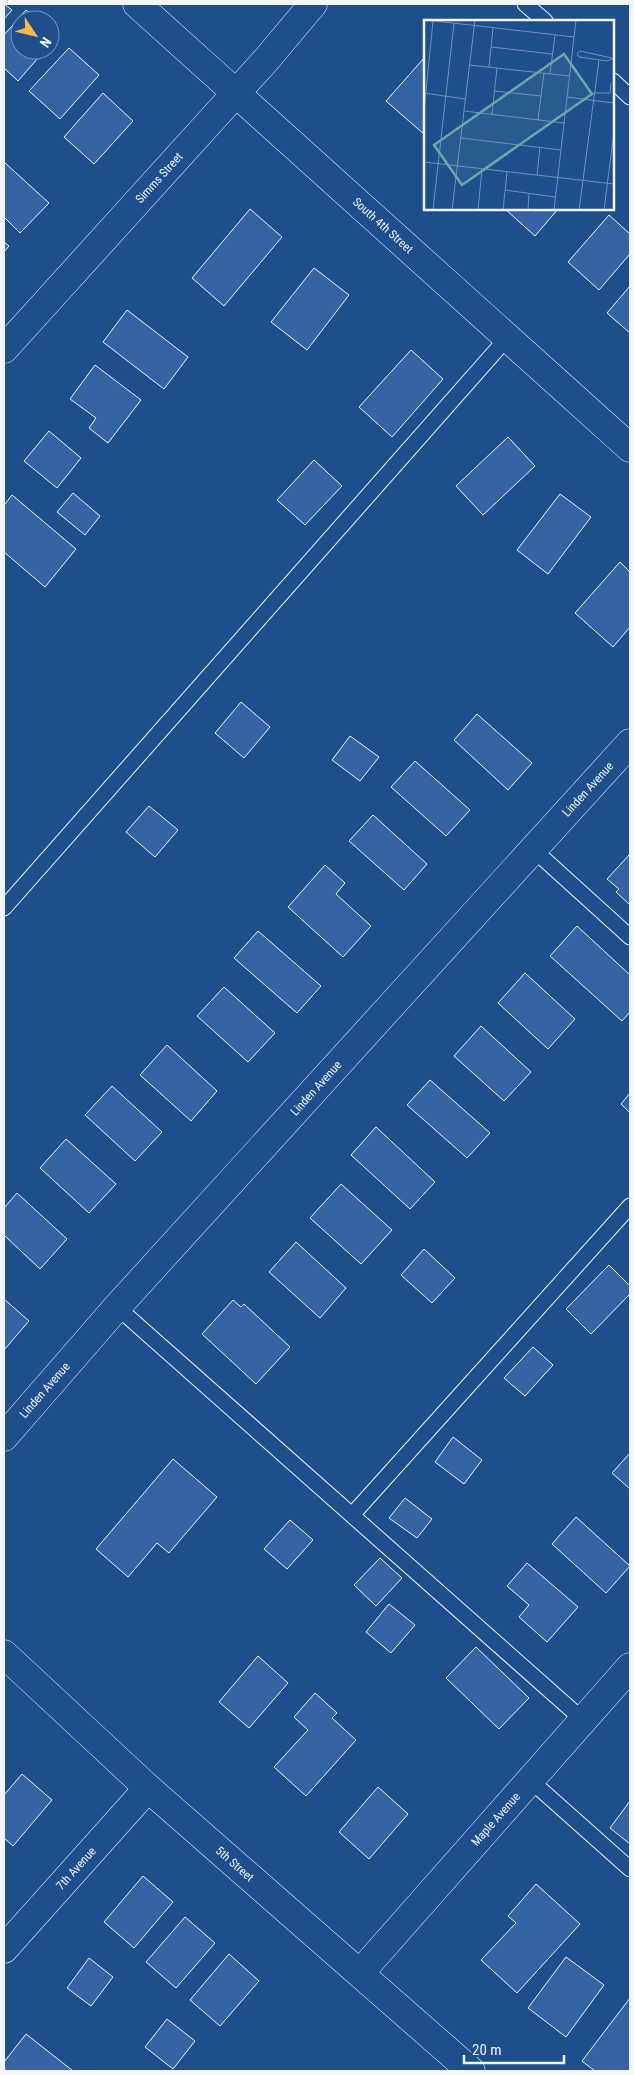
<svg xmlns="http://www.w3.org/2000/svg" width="634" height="2075" font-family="'Roboto Condensed',sans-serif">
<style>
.building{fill:#3563a3;stroke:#f2f6ff}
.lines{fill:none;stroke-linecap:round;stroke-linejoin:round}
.service-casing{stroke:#f2f6ff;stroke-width:17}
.minor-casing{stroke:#f2f6ff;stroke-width:29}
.service{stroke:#1f4e8c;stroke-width:15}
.minor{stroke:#1f4e8c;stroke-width:28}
.labels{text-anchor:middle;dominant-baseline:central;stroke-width:4;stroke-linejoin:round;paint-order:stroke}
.street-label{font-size:12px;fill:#f2f6ff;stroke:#1f4e8c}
.inset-road{fill:none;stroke:#7391ba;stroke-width:1}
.view{fill:#6aa9a8;fill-opacity:0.15;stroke:#6aa9a8;stroke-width:2.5}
.inset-edge{fill:none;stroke:#f2f6ff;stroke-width:2.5}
</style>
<rect width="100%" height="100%" fill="#1f4e8c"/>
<!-- building -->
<path class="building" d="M4 4 12 10 4 19Z
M26 10 38 20H20V50H45L18 81 4 68V35Z
M50 31 57 37 50 45Z
M69 48 99 75 60 119 29 91Z
M425 57V135L386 101Z
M103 93 133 121 94 164 64 137Z
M4 162 49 203 20 233 4 217Z
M250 209 282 237 224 306 192 278Z
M505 209H558L535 236Z
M609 215 630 234V254L599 290 568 262Z
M4 242 9 246 4 252Z
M314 268 349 295 307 350 271 322Z
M630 286V333L607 313Z
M127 310 188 357 164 389 103 342Z
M411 350 443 379 392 437 359 407Z
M95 365 141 400 108 443 89 428 96 418 70 399Z
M49 431 81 458 57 488 24 461Z
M508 437 535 466 483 515 456 486Z
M314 460 342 486 305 525 277 500Z
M73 493 100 516 85 535 57 512Z
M560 494 591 517 548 574 517 550Z
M12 495 76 549 45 587 4 552V503L5 504Z
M620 562 630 572V627L613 647 575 613Z
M241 702 270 727 244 758 215 733Z
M477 714 532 763 508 790 454 740Z
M350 736 379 757 360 781 332 760Z
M415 761 470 810 446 836 391 787Z
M149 806 178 830 155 857 126 832Z
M373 815 427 864 404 890 349 841Z
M630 854V905L616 892 619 889 607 879Z
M325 865 345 883 336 894 371 926 343 957 288 907Z
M577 926 630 975V1012L622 1021 550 956Z
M258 931 321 986 297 1013 234 958Z
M525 973 575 1019 548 1049 498 1003Z
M224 987 275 1033 248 1062 197 1016Z
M481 1026 531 1072 504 1101 454 1056Z
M167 1045 217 1091 191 1121 140 1075Z
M430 1080 490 1133 467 1158 407 1105Z
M112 1086 162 1132 135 1161 85 1115Z
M630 1093V1113L621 1104Z
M376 1127 435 1182 410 1209 351 1155Z
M66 1139 116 1184 89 1213 40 1168Z
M341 1184 392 1230 361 1264 310 1218Z
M17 1193 67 1239 40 1269 4 1235V1208Z
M296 1242 346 1288 320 1318 269 1272Z
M424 1249 455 1278 432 1303 401 1275Z
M609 1265 630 1286V1294L591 1334 566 1309Z
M4 1299 29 1321 4 1350Z
M233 1300 241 1307 244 1304 290 1347 256 1384 202 1334Z
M533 1347 553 1365 525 1396 504 1378Z
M453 1437 482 1460 464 1484 435 1462Z
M630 1453V1489L612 1473Z
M173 1459 217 1497 169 1553 157 1543 128 1577 96 1549Z
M405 1498 432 1519 417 1538 389 1518Z
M576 1517 630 1566 606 1593 552 1544Z
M290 1520 313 1540 287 1569 264 1549Z
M380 1558 402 1578 376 1606 354 1585Z
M527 1563 578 1607 547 1642 519 1617 529 1605 507 1586Z
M389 1604 415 1625 391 1653 366 1632Z
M476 1647 529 1698 499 1729 446 1678Z
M258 1656 288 1683 249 1728 219 1702Z
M315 1693 337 1713 332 1718 356 1740 306 1796 274 1767 308 1730 294 1717Z
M22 1774 52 1800 13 1846 4 1838V1795Z
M378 1787 408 1814 369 1859 339 1832Z
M630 1801V1844L610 1828Z
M143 1876 173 1902 134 1948 104 1922Z
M536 1884 580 1924 517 1993 481 1960 516 1923 508 1916Z
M185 1917 215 1943 176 1988 146 1962Z
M229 1954 259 1981 220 2026 190 2000Z
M566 1957 604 1985 566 2037 528 2008Z
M89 1958 113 1977 91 2006 67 1988Z
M630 1998V2071H595L582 2061Z
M167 2019 195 2041 173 2069 145 2047Z
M26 2034 73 2071H5L4 2062Z"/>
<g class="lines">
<defs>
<path id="service" d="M525 4 545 21
M613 81 630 97
M534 850 630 937
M4 908 508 337
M117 1307 583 1720
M352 1515 630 1206
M530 1780 630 1869"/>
<g id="minor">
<path id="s1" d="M137 4 630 448"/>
<path id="s2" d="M4 349 266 60 313 4"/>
<path id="s3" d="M4 1437 117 1307 630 743"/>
<path id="s4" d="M4 1654 148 1788 471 2071"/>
<path id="s5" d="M4 1949 148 1788"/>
<path id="s6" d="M360 1973 630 1667"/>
</g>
</defs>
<!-- service casing -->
<use href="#service" class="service-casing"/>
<!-- minor casing -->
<use href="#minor" class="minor-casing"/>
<!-- service -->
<use href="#service" class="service"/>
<!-- minor -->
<use href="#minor" class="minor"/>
</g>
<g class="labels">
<!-- street labels -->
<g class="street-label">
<text stroke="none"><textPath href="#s2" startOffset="231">Simms Street</textPath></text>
<text stroke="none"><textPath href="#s1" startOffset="331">South 4th Street</textPath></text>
<text stroke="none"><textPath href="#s3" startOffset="872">Linden Avenue</textPath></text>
<text stroke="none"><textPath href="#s3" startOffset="468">Linden Avenue</textPath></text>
<text stroke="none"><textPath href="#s3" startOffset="62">Linden Avenue</textPath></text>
<text stroke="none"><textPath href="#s6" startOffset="205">Maple Avenue</textPath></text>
<text stroke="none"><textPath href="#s4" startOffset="312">5th Street</textPath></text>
<text stroke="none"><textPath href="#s5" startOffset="108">7th Avenue</textPath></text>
</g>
</g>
<!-- overview -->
<g transform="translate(424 20)">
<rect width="190" height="190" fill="#1f4e8c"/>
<path class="inset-road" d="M3 0 150 17M67 27 128 34M188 38 156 31 153 34 155 37 183 41 190 38M45 45 145 56M65 47 69 8M126 54 131 15M70 71 117 76M0 73 41 79M169 73H186L187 63M143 77 190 83M0 91 9 1M40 91 140 103M68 94 73 48M114 100 120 53M37 118 137 130M0 142 190 164M113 155 116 127M81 170 131 177M9 190 30 3M28 190 51 0M54 190 58 149M79 190 83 152M104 190 105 173M130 190 152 0M155 190 175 40M180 190 190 111"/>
<path class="view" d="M140 34 168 74 38 165 10 125Z"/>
<rect width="190" height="190" class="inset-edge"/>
</g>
<!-- border -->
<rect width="634" height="2075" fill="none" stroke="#f2f6ff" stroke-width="10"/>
<!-- north arrow -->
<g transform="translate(35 35) rotate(125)"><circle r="24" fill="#1f4e8c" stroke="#7391ba"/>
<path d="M0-4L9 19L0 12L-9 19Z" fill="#ffb74d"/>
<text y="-8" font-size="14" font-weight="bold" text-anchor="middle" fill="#f2f6ff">N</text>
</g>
<!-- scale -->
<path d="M464 2055v8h100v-8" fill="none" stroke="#f2f6ff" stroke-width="2.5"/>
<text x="472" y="2055" font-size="15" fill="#f2f6ff" stroke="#1f4e8c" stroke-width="4" paint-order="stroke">20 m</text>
</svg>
